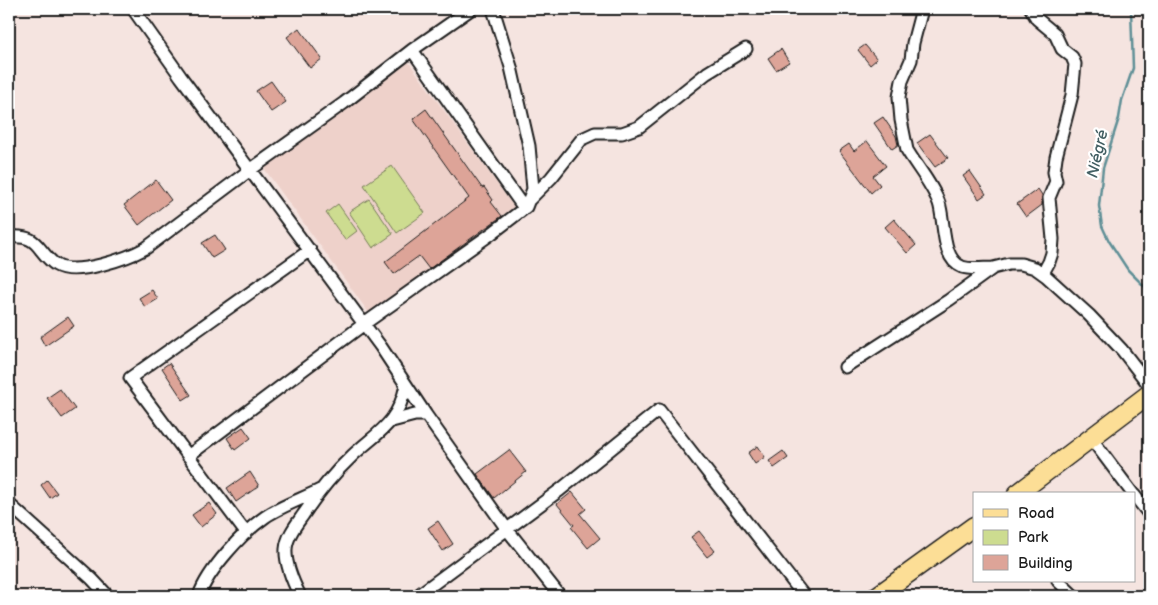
<svg xmlns="http://www.w3.org/2000/svg" width="1158" height="605" font-family="'Balsamiq Sans',sans-serif">
<style>
.built{fill:#eed1ca}
.green{fill:#cddc90;stroke:#747c56}
.lines{fill:none;stroke-linecap:round;stroke-linejoin:round}
.stream{stroke:#5f8f96;stroke-width:2.5}
.building{fill:#dda498;stroke:#1c1c1c}
.street-casing{stroke:#1c1c1c;stroke-width:15}
.primary-casing{stroke:#1c1c1c;stroke-width:21}
.street{stroke:#fff;stroke-width:11}
.primary{stroke:#fcde96;stroke-width:18}
.labels{text-anchor:middle;dominant-baseline:central;stroke-width:4.5;stroke-linejoin:round;paint-order:stroke}
.water-label{font-size:16px;font-style:italic;fill:#435f63;stroke:#fff}
</style>
<rect width="100%" height="100%" fill="#f5e4e0"/>
<filter id="ink" filterUnits="userSpaceOnUse"><feTurbulence type="fractalNoise" baseFrequency=".02" numOctaves="2"/><feDisplacementMap in="SourceGraphic" scale="10" xChannelSelector="R" yChannelSelector="G"/><feConvolveMatrix kernelMatrix="1 2 1 2 8 2 1 2 1" color-interpolation-filters="sRGB"/></filter>
<g filter="url(#ink)">
<!-- built -->
<path class="built" d="M408 61 514 207 369 313 263 167Z"/>
<!-- green -->
<path class="green" d="M392 166 425 213 397 233 364 185Z
M369 199 393 234 373 248 349 212Z
M338 204 357 231 345 240 326 213Z"/>
<g class="lines">
<!-- stream -->
<path class="stream" d="M1131 9 1133 68 1122 100 1119 118 1103 168 1099 206 1102 226 1109 241 1128 270 1149 291"/>
</g>
<!-- building -->
<path class="building" d="M299 28 322 59 310 68 287 37Z
M865 45 877 59 870 65 858 50Z
M781 49 789 62 776 70 768 58Z
M271 81 286 102 271 112 256 91Z
M426 109 482 188 484 187 493 200 491 202 502 216 429 269 419 256 394 274 385 262 469 198 413 119Z
M883 117 896 136 898 145 892 149 874 123Z
M930 134 948 158 935 167 917 143Z
M867 141 886 166 873 176 880 185 871 193 839 151 849 144 854 151Z
M970 171 986 194 979 199 963 176Z
M156 180 171 200 139 225 124 205Z
M1038 189 1042 195V205L1026 217 1017 204Z
M894 219 916 245 907 253 885 227Z
M215 235 225 250 212 258 202 243Z
M152 290 158 299 145 307 139 298Z
M68 317 74 326 45 346 40 337Z
M169 363 191 395 183 400 162 368Z
M60 389 75 409 62 418 47 398Z
M243 427 251 438 235 450 227 438Z
M758 446 765 457 755 464 748 453Z
M509 450 526 472 494 498 477 474Z
M783 451 788 458 774 468 769 461Z
M250 472 259 486 236 502 227 488Z
M47 480 57 493 50 498 41 485Z
M572 492 586 509 580 514 600 538 588 548 571 527 574 525 557 504Z
M209 503 217 514 201 527 192 515Z
M438 521 453 544 443 551 428 528Z
M699 531 715 551 707 557 691 537Z"/>
<g class="lines">
<defs>
<path id="street" d="M133 9 181 77 381 347 426 415 506 528 560 596
M922 9 913 43 911 60 902 81 899 97 901 120 907 150C917 167 932 184 939 203 945 221 941 259 962 267 971 270 983 268 993 268
M1031 9 1037 19 1055 34 1062 49 1072 57 1075 64 1072 95 1056 157 1054 172 1056 181 1049 198 1053 239 1052 253 1049 262 1043 273
M412 50 524 208
M530 199 551 178 582 139 595 133H622L639 127 707 73 746 49
M9 237C40 234 36 251 56 265 75 277 128 258 146 248L250 170 344 103 412 50 471 9
M845 367 949 300 993 268 1009 264H1021L1035 268 1046 276 1089 315 1122 350 1149 385
M392 421 415 415H426
M1091 438 1133 494
M188 456 364 324 491 234 526 207 533 189 529 146 511 67 493 9
M1134 495 1149 514
M9 504 92 579 108 596
M246 533 130 378 310 250
M1058 581 1074 596
M199 596C208 570 242 533 265 517 281 506 302 499 320 490
M300 596C294 584 285 563 286 549 287 536 296 525 303 515 317 494 333 474 352 456 379 431 398 424 406 385
M417 596 560 490 659 410 804 596"/>
<path id="primary" d="M1017 494 1149 394
M877 596 974 526"/>
</defs>
<!-- street casing -->
<use href="#street" class="street-casing"/>
<!-- primary casing -->
<use href="#primary" class="primary-casing"/>
<!-- street -->
<use href="#street" class="street"/>
<!-- primary -->
<use href="#primary" class="primary"/>
</g>
</g>
<g class="labels">
<!-- water labels -->
<g class="water-label">
<text transform="translate(1098 154) rotate(-77)">Niégré</text>
</g>
</g>
<!-- margin -->
<rect width="1158" height="605" fill="none" stroke="#fff" stroke-width="30"/>
<rect x="15" y="15" width="1128" height="575" fill="none" stroke="#1c1c1c" stroke-width="2" filter="url(#ink)"/>
<!-- legend -->
<rect x="973" y="492" width="162" height="90" fill="#ffffff" stroke="#a4a4a4"/>
<rect x="983" y="509" width="25" height="8" fill="#fcde96" stroke="#a4a4a4"/>
<text x="1018" y="518" font-size="15" fill="#1c1c1c">Road</text>
<rect x="983" y="530" width="25" height="15" fill="#cddc90" stroke="#a4a4a4"/>
<text x="1018" y="542" font-size="15" fill="#1c1c1c">Park</text>
<rect x="983" y="555" width="25" height="15" fill="#dda498" stroke="#a4a4a4"/>
<text x="1018" y="568" font-size="15" fill="#1c1c1c">Building</text>
</svg>
